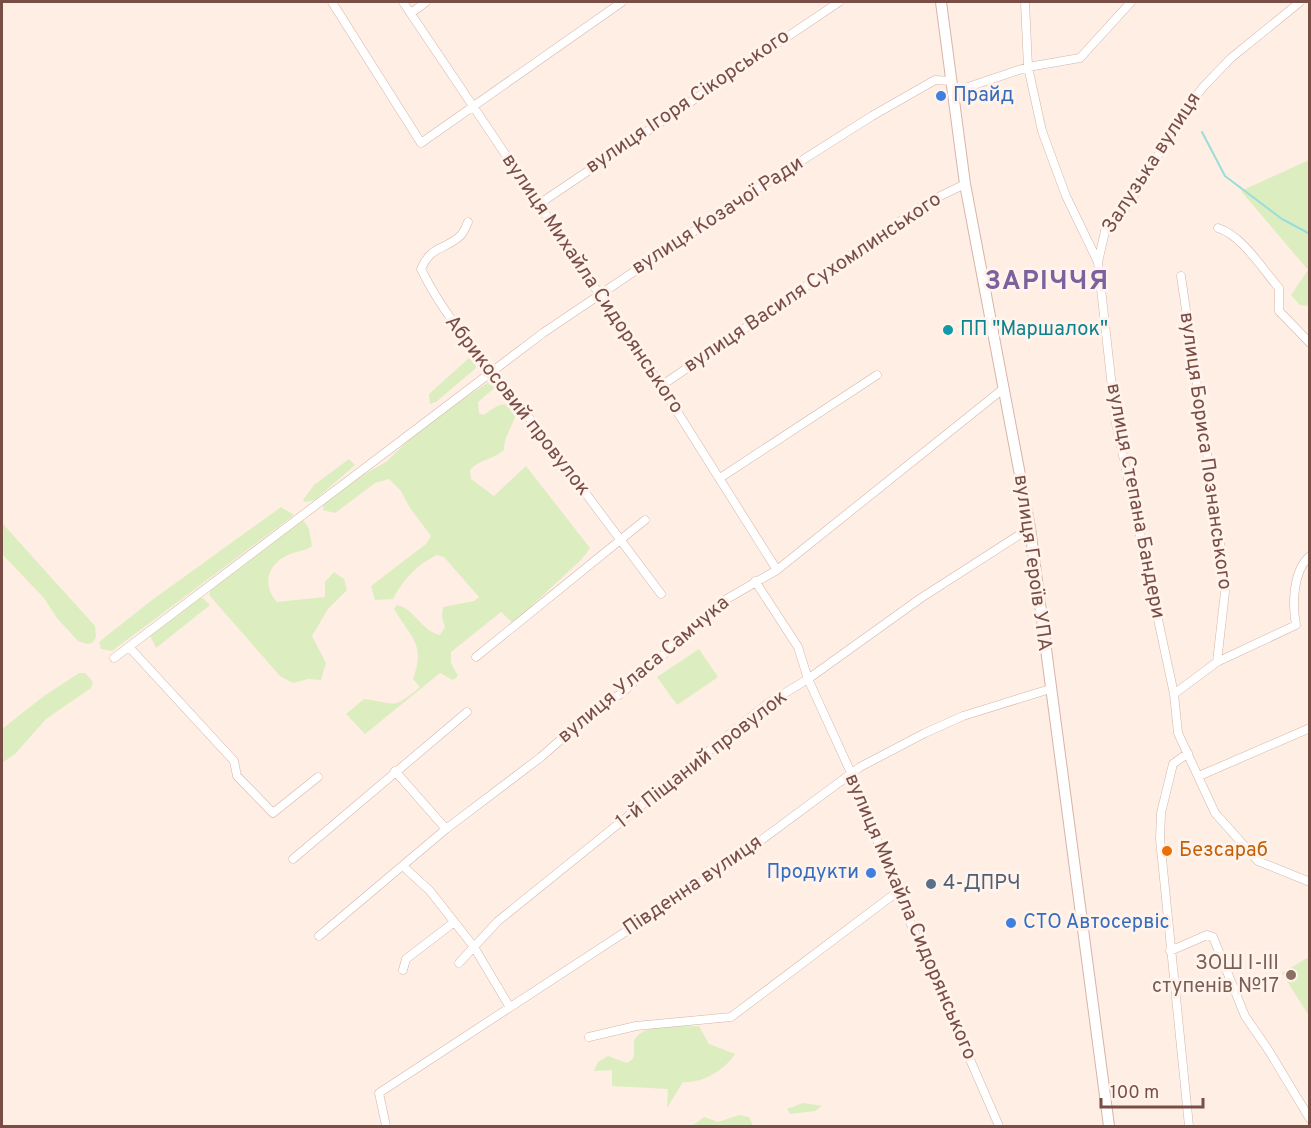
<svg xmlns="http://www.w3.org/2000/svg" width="1311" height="1128" font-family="Overpass,sans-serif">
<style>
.green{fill:#dceec0}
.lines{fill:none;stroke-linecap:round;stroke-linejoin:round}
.stream{stroke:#9addda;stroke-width:2}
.street-casing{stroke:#d3b5aa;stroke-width:9}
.secondary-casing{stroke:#d7b3a8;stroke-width:12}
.street{stroke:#fff;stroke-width:8}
.secondary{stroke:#fff;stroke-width:10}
.shop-dot{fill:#3f7fe0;stroke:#fff3eb;stroke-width:2}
.culture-dot{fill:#0f9aa8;stroke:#fff3eb;stroke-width:2}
.food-dot{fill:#e8710a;stroke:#fff3eb;stroke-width:2}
.service-dot{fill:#5c6f8a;stroke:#fff3eb;stroke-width:2}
.education-dot{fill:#8d6e63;stroke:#fff3eb;stroke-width:2}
.labels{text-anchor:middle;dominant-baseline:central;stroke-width:6;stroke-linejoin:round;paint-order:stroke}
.shop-label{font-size:20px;fill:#366cbe;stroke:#fff3eb;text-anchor:start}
.street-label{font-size:20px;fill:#794e46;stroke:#fff3eb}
.culture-label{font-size:20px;fill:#0d838f;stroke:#fff3eb;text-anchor:start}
.food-label{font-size:20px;fill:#c56008;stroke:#fff3eb;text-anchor:start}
.service-label{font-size:20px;fill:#4e5e75;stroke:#fff3eb;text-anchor:start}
.education-label{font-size:20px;fill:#785e54;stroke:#fff3eb;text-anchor:end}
.district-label{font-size:26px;font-weight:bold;letter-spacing:1.5px;fill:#7d619e;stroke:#fff3eb}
</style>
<rect width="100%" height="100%" fill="#feeee3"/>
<!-- green -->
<path class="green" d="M1309 160V306L1300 305 1291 295 1308 270 1241 191Z
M469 358 475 361 476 368 436 402 430 404 429 394Z
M490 381H496L498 385 478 402 479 413 483 415C494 409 504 397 516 410 515 425 504 434 504 450 493 460 479 459 470 470L471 479 494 496 526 466 590 548 581 560 513 623 501 612 451 652V663L458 676 453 680 440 673 365 734 346 714 364 699C397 703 391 711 420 687L413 679C426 644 411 638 394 609L397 605C415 609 421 631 440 635L445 627 442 617 443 607 474 601 479 597 444 557 437 555C418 564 403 579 393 599L375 600 371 586 426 544 431 536 410 508 401 491 389 479 375 483 335 513 323 510 324 501 342 487 386 462 422 427Z
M349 459 355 465 315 500 305 502 303 500 314 485Z
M281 507 294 515 112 651 101 649 99 642 152 600Z
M302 518 309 529 312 546C304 552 299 550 290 554 268 563 261 584 277 602L325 597V582L334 572 344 579 347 590 328 609 312 636 326 663 321 680 308 679 293 683 280 676 209 595 211 589Z
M2 523 95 626 96 637 92 643 87 644 78 641 57 618 44 598 2 554Z
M199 598H203L210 605 156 648 150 635Z
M699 649 718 677 677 705 657 677Z
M79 673H85L93 682 91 688 46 719 15 754 2 763V729L44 696Z
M1307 958 1310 961 1309 1016 1282 973Z
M699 1026 709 1044 735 1054C725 1070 701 1084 683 1082L667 1108 668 1089 612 1086V1070L594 1071 598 1062 608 1056 627 1063 633 1059C636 1051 631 1042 637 1036 650 1023 683 1027 699 1026Z
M803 1103 822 1106 815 1111 790 1114 787 1109Z
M739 1115 749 1117 753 1126H692L704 1117 718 1122Z"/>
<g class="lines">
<!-- stream -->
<path class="stream" d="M1202 132 1225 176 1282 219 1310 234"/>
<defs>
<path id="street" d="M332 2 421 143 622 2
M403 2 661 386 777 570
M1025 2 1028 67 1042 131 1066 196 1098 262 1116 423 1174 694 1178 733 1215 813 1258 861 1310 882
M411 13 426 2
M953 92 1028 67 1080 58 1131 2
M539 204 839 2
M468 222C466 226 464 232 461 235 446 250 431 245 421 269 449 326 492 369 530 419 574 477 617 536 661 594
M1218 228C1243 236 1262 269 1279 288V311L1310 343
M1098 262 1106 227 1127 207 1185 110 1204 86 1231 58 1300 2
M1181 276 1226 583 1217 662
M661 386 928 202 965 184
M720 478 877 375
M755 581 798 647 808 679 852 775 897 892 999 1126
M129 647 234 761 237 776 273 813 318 777
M476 657 645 520
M114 658 543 333 752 192 872 116 935 80 952 81
M1174 694 1217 662 1296 625C1292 604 1293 570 1310 556
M1188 753 1173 764 1161 813 1160 839 1189 1126
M395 771 446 829
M1199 776 1310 728
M293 859 467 712
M404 867 430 891 474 947 509 1006
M319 936 446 829 541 757 582 721 623 692 718 604 777 570 1003 389
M1170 951 1207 935 1213 937 1245 1016 1269 1051 1310 1119
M459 963 498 921 767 704 808 679 921 598 1030 528
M403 970 406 959 453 923
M589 1037 636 1026 731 1017 897 892
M386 1126 379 1093 729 864 860 767 925 733 963 716 1050 689"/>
<path id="secondary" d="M941 2 965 184 1030 528 1109 1126"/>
</defs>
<!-- street casing -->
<use href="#street" class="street-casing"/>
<!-- secondary casing -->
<use href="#secondary" class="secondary-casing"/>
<!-- street -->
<use href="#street" class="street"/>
<!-- secondary -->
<use href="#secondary" class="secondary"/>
</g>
<!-- markers -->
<g class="shop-dot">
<circle cx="941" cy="96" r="6"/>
<circle cx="871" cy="873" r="6"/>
<circle cx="1011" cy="923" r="6"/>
</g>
<circle class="culture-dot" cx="948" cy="330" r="6"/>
<circle class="food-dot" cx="1167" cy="851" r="6"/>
<circle class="service-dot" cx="931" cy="884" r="6"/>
<circle class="education-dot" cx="1291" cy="975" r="6"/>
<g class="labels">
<!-- shop labels -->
<g class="shop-label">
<text x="953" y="96">Прайд</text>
<text x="859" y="873" text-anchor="end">Продукти</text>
<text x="1023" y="923">СТО Автосервіс</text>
</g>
<!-- street labels -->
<g class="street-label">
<text transform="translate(688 102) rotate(-34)">вулиця Ігоря Сікорського</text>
<text transform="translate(1152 163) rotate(-57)">Залузька вулиця</text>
<text transform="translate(718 216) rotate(-33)">вулиця Козачої Ради</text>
<text transform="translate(813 283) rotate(-34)">вулиця Василя Сухомлинського</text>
<text transform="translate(592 284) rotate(56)">вулиця Михайла Сидорянського</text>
<text transform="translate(517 406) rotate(52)">Абрикосовий провулок</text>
<text transform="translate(1205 451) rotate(82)">вулиця Бориса Познанського</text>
<text transform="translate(1135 501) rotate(79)">вулиця Степана Бандери</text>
<text transform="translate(1032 563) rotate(82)">вулиця Героїв УПА</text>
<text transform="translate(644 670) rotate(-40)">вулиця Уласа Самчука</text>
<text transform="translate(702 760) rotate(-38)">1-й Піщаний провулок</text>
<text transform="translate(693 886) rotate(-34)">Південна вулиця</text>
<text transform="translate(910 917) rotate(67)">вулиця Михайла Сидорянського</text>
</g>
<!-- culture labels -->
<g class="culture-label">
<text x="960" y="330">ПП "Маршалок"</text>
</g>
<!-- food labels -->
<g class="food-label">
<text x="1179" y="851">Безсараб</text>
</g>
<!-- service labels -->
<g class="service-label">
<text x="943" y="884">4-ДПРЧ</text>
</g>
<!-- education labels -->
<g class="education-label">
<text x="1279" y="964">ЗОШ І-ІІІ<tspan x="1279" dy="23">ступенів №17</tspan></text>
</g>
<!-- district labels -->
<g class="district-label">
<text x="1047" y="282">ЗАРІЧЧЯ</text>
</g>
</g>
<!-- border -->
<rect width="1311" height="1128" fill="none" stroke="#794e46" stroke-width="6"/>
<!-- scale -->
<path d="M1101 1098v9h102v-9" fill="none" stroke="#794e46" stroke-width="3"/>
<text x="1110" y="1098" font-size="18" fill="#794e46" stroke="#fff3eb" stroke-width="4.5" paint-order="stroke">100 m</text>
</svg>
